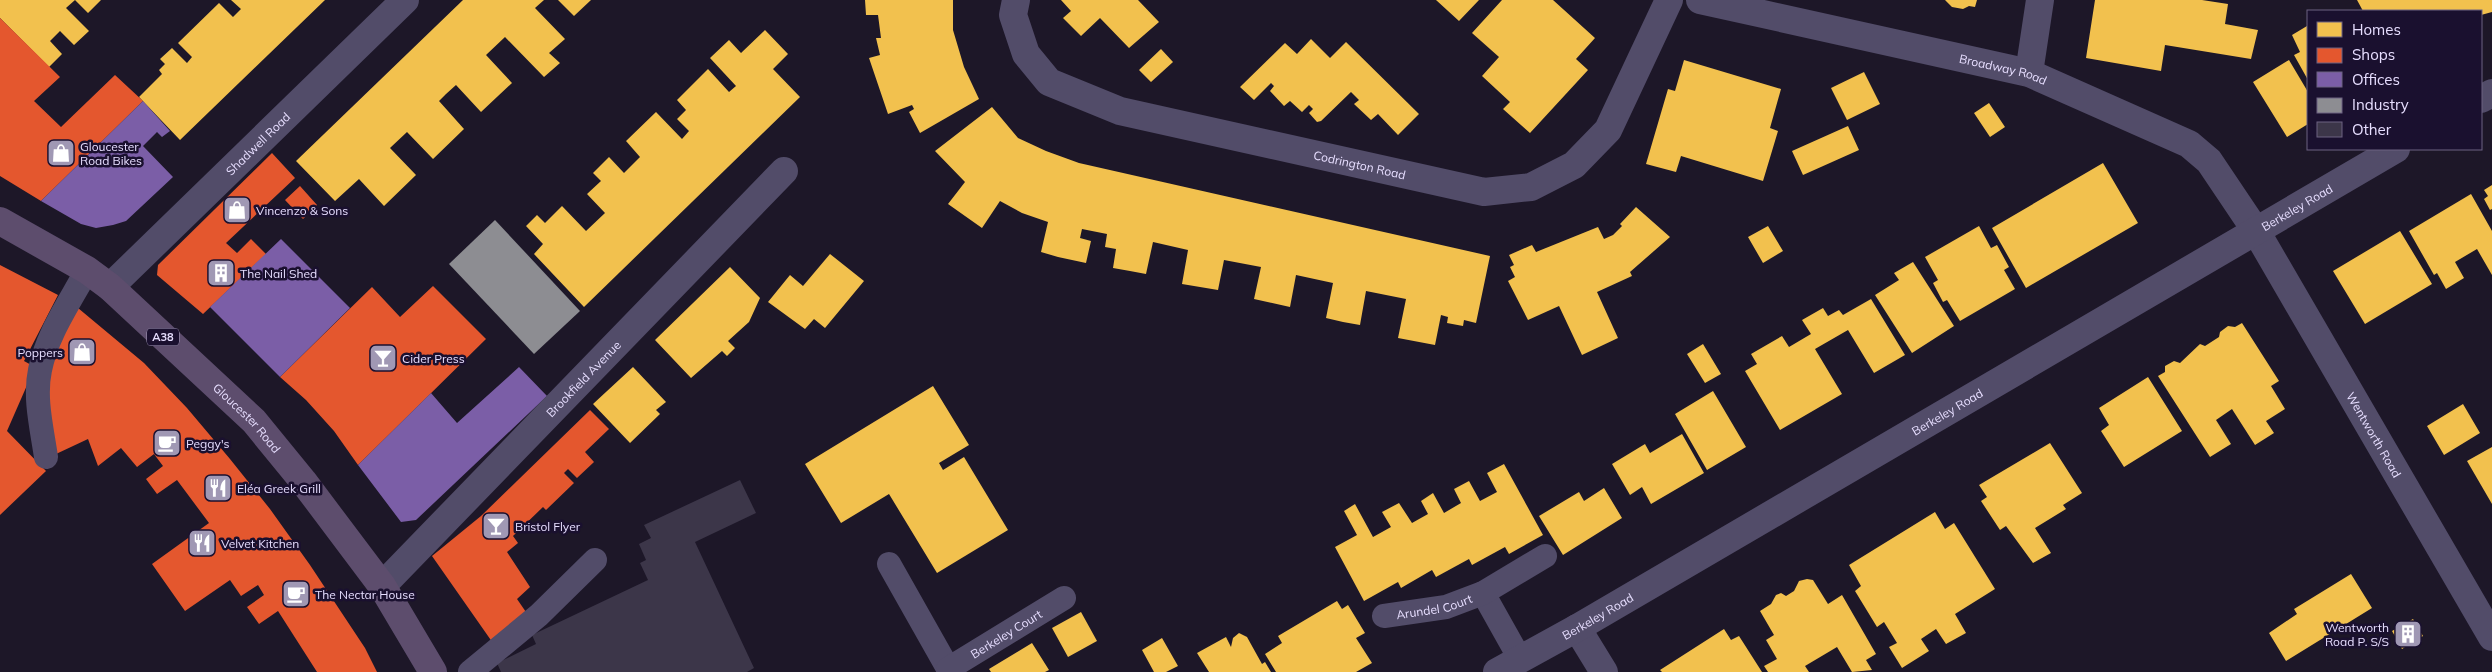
<svg xmlns="http://www.w3.org/2000/svg" width="2492" height="672" font-family="Mulish,sans-serif">
<style>
.homes{fill:#f2c14e}
.shops{fill:#e4572e}
.offices{fill:#7b5ea7}
.industry{fill:#8d8d92}
.building{fill:#3c3649}
.lines{fill:none;stroke-linecap:round;stroke-linejoin:round}
.lane{stroke:#524c69;stroke-width:24}
.street{stroke:#524c69;stroke-width:28}
.primary{stroke:#5d4d6d;stroke-width:28}
.labels{text-anchor:middle;dominant-baseline:central;stroke-width:5;stroke-linejoin:round;paint-order:stroke}
.shield{fill:#1a102f;stroke:#aaa0c1;stroke-width:1}
.shield-label{font-size:11px;font-weight:bold;fill:#e7deff}
.street-label{font-size:12px;fill:#e7deff;stroke:#1a102f}
.poi-label{font-size:12px;fill:#e7deff;stroke:#1a102f;text-anchor:start}
</style>
<rect width="100%" height="100%" fill="#1d1728"/>
<!-- homes -->
<path class="homes" d="M0 0H75L66 8 89 31 74 45 60 31 50 41 62 54 49 67 0 18Z
M75 0H101L88 13Z
M231 0H325L180 140 139 97 162 74 159 70 165 64 160 59 172 48 187 63 192 57 178 43 219 3 233 17 241 9Z
M463 0H544L535 8 565 39 549 53 560 63 544 77 505 37 486 55 512 83 481 112 456 85 446 94 439 101 464 129 433 159 407 132 390 148 416 175 384 206 359 179 335 201 296 161Z
M558 0H591L574 16Z
M865 0H953V30L964 67 979 99 920 133 909 112 914 109 912 105 888 114 869 58 880 55 876 38H881L878 15H866Z
M1061 0H1138L1159 22 1129 48 1100 18 1081 36 1063 18 1071 11Z
M1436 0H1479L1459 21Z
M1502 0H1553L1595 38 1576 59 1588 70 1530 133 1503 109 1510 102 1482 76 1499 57 1472 33Z
M1945 0H1977L1975 7 1969 6 1963 9 1952 7Z
M2095 0H2202L2228 4 2225 24 2258 30 2251 59 2165 45 2161 71 2086 58Z
M2357 0H2492V12L2481 15V11H2363Z
M2307 26 2308 28V80L2294 55 2300 52 2292 35Z
M765 30 788 54 773 69 800 97 584 307 534 254 543 244 526 226 537 215 545 223 562 206 586 231 605 213 587 194 601 181 593 173 609 157 624 173 640 157 626 141 656 112 682 139 689 131 677 119 686 110 677 100 708 69 729 92 736 86 710 58 729 40 741 53Z
M1311 39 1330 58 1346 42 1419 114 1398 135 1378 114 1371 120 1354 104 1359 100 1351 92 1321 121 1317 122 1309 113 1313 109 1309 105 1302 112 1290 101 1284 106 1270 91 1274 86 1271 83 1254 100 1240 87 1285 43 1297 54Z
M1161 49 1173 62 1151 82 1139 70Z
M1684 60 1781 89 1770 128 1778 131 1763 181 1681 156 1676 172 1646 164 1668 89 1675 91Z
M2289 60 2308 92V124L2287 137 2253 82Z
M1864 72 1880 104 1847 120 1831 88Z
M1989 103 2005 127 1990 137 1974 113Z
M992 107 1018 138 1046 151 1079 163 1490 256 1476 323 1464 320 1463 326 1447 323 1448 317 1441 315 1435 345 1398 338 1406 299 1366 291 1360 325 1343 322 1326 318 1333 283 1296 275 1290 307 1254 299 1261 267 1224 260 1218 290 1182 284 1188 250 1153 242 1146 274 1130 271 1113 268 1116 249 1105 247 1107 234 1082 229 1080 238 1091 241 1086 263 1058 257 1041 252 1048 222 1022 213 1000 201 982 228 948 204 965 182 935 151Z
M1848 126 1859 150 1803 175 1792 151Z
M2103 163 2138 223 2026 288 1992 228Z
M2492 185V209L2490 210 2484 199 2488 196 2484 190Z
M2471 194 2492 231V275L2477 249 2455 262 2464 278 2446 289 2437 273 2434 275 2409 231Z
M1636 207 1670 237 1630 272 1632 276 1597 292 1618 338 1582 355 1559 306 1528 320 1508 281 1515 277 1510 267 1514 265 1509 255 1532 245 1536 252 1598 227 1604 239 1613 235 1622 226 1620 224Z
M1768 226 1783 251 1763 263 1748 237Z
M1979 226 1991 248 1997 245 2009 267 2004 270 2015 289 1960 321 1947 300 1943 302 1933 283 1938 280 1925 257Z
M2400 231 2432 284 2365 324 2333 271Z
M830 254 864 281 825 328 814 319 805 329 768 302 790 275 803 286Z
M1913 262 1954 326 1912 353 1875 295 1899 280 1894 273Z
M730 267 760 298 749 322 728 341 735 348 727 356 722 351 691 378 655 340Z
M1871 299 1905 355 1874 373 1848 330 1815 349 1842 394 1780 430 1745 371 1757 364 1751 354 1782 336 1789 347 1811 334 1802 320 1823 308 1828 316 1839 310 1843 315Z
M2242 323 2279 381 2271 386 2285 409 2266 421 2274 433 2255 445 2232 409 2216 420 2231 444 2210 457 2158 376 2165 372V366L2174 361 2180 363 2200 344 2205 346 2219 337 2220 332 2228 326 2235 327Z
M1703 344 1721 374 1705 383 1687 354Z
M633 367 666 402 656 410 660 414 630 443 593 404Z
M2148 377 2182 431 2124 467 2101 431 2109 425 2099 408Z
M933 386 969 445 939 463 943 470 964 457 1008 530 937 573 889 494 841 523 805 464Z
M1713 391 1746 447 1707 470 1675 414Z
M2463 404 2480 433 2444 455 2427 426Z
M1682 434 1704 473 1651 504 1642 487 1630 495 1612 464 1645 444 1650 453Z
M2050 443 2082 493 2063 505 2066 509 2035 528 2051 553 2033 563 2006 526 2000 530 1981 501 1987 497 1979 485Z
M2492 447V504L2467 461Z
M1504 464 1543 535 1509 554 1505 547 1472 565 1469 559 1436 577 1432 570 1401 588 1398 582 1364 601 1335 547 1357 535 1344 511 1355 504 1373 537 1391 527 1382 512 1399 503 1412 523 1428 514 1421 501 1433 493 1444 513 1461 503 1454 489 1469 481 1480 501 1497 492 1487 473Z
M1604 488 1622 518 1563 555 1539 516 1579 492 1584 501Z
M1935 512 1945 529 1954 523 1995 589 1955 614 1966 633 1946 644 1936 629 1921 639 1929 651 1902 668 1889 647 1897 643 1884 622 1877 627 1855 591 1861 586 1849 565Z
M2351 574 2372 608 2286 661 2269 633 2297 614 2294 609Z
M1807 579 1813 580 1828 604 1842 595 1876 654 1866 660 1872 670 1852 672 1837 647 1805 666 1809 672H1768L1764 666 1777 659 1766 640 1774 635 1760 611 1771 604 1776 595 1781 593 1786 596 1794 591 1799 581Z
M1337 601 1342 609 1348 605 1365 633 1356 638 1372 663 1356 672H1276L1265 654 1282 643 1278 636Z
M1081 612 1097 641 1068 657 1052 628Z
M2413 619 2423 636 2402 649 2392 631Z
M1724 629 1731 640 1739 636 1762 672H1662L1660 670Z
M1239 633 1247 637 1262 664 1265 662 1271 672H1209L1197 653 1226 637 1231 647 1233 638Z
M1162 638 1178 666 1166 672H1154L1142 650Z
M1032 643 1049 670 1045 672H991L989 669Z"/>
<!-- shops -->
<path class="shops" d="M0 18 60 77 34 101 61 127 115 75 143 101 41 201 0 176Z
M272 153 295 178 226 243 237 253 251 239 266 254 203 314 157 275 158 265Z
M300 186 317 205 303 219 285 200Z
M0 265 58 295 24 361 35 367 7 431 46 471 0 515Z
M433 286 486 339 358 465 334 431 306 400 280 377 372 287 400 317Z
M78 308 144 363 187 408 230 459 270 509 310 565 365 648 377 672H317L278 611 259 624 247 607 264 595 258 585 241 596 230 580 185 611 152 564 209 523 177 480 157 494 146 479 163 466 154 454 137 467 121 448 98 466 88 439 56 454 47 408 49 362Z
M590 410 609 429 585 452 594 462 577 478 568 469 564 473 574 483 546 510 543 507 513 536 518 543 507 552 530 587 517 599 528 615 495 646 432 556 481 516Z"/>
<!-- offices -->
<path class="offices" d="M143 101 170 131 162 137 157 132 143 146 173 177 126 221 113 225 96 228 81 224 41 201Z
M281 239 350 308 280 377 210 307Z
M519 367 547 396 416 520 401 522 358 465 431 393 457 423Z"/>
<!-- industry -->
<path class="industry" d="M495 220 580 311 534 354 449 264Z"/>
<!-- building -->
<path class="building" d="M740 480 756 513 695 542 754 668 747 672H501L497 663 536 644 532 635 648 580 640 563 646 560 639 544 651 538 644 525Z"/>
<g class="lines">
<!-- lane -->
<g class="lane">
<path d="M46 457C42 429 34 398 40 370 47 334 70 302 87 270"/>
<path d="M889 564 950 672"/>
<path d="M1483 593 1520 659"/>
<path id="s1" d="M1384 616 1446 607 1483 593 1545 556"/>
<path id="s2" d="M948 669 1064 598"/>
<path d="M470 672 539 615 595 560"/>
</g>
<!-- street -->
<g class="street">
<path id="s3" d="M1016 0 1013 15 1026 54 1049 82 1120 111 1484 192 1531 187 1574 165 1608 130 1669 0"/>
<path id="s4" d="M1700 0 2029 73 2189 144 2209 161 2256 231 2492 637"/>
<path d="M2029 73 2040 0"/>
<path d="M2481 99 2492 93"/>
<path id="s5" d="M110 287 405 0"/>
<path id="s6" d="M382 586 784 171"/>
<path d="M1577 628 1604 672"/>
<path id="s7" d="M1497 672 1577 628 2396 149"/>
</g>
<!-- primary -->
<path class="primary" id="s8" d="M0 221 87 270 110 287 254 421 303 481 382 586 433 672"/>
</g>
<!-- icons -->
<defs>
<symbol id="shop-square" viewBox="-11 -11 22 22"><rect x="-9" y="-9" width="18" height="18" rx="4" fill="#a098b4" stroke="#1a102f"/><path d="M-5-2.5h2.3a2.7 3.5 0 0 1 5.4 0H5L5.5 6h-11ZM-1.5-2.5h3a1.5 2.3 0 0 0-3 0Z" fill="#fff"/></symbol>
<symbol id="building-square" viewBox="-11 -11 22 22"><rect x="-9" y="-9" width="18" height="18" rx="4" fill="#a098b4" stroke="#1a102f"/><path d="M-4-6H4V6H1V3H-1V6H-4ZM-2.5-4.3h1.7v1.8h-1.7ZM.8-4.3h1.7v1.8H.8ZM-2.5-1h1.7V.8h-1.7ZM.8-1h1.7V.8H.8Z" fill="#fff"/></symbol>
<symbol id="bar-square" viewBox="-11 -11 22 22"><rect x="-9" y="-9" width="18" height="18" rx="4" fill="#a098b4" stroke="#1a102f"/><path d="M-6-5H6L.8 .8V4.5H3.5V6h-7V4.5H-.8V.8Z" fill="#fff"/></symbol>
<symbol id="cafe-square" viewBox="-11 -11 22 22"><rect x="-9" y="-9" width="18" height="18" rx="4" fill="#a098b4" stroke="#1a102f"/><path d="M-5.5-4.5H6V0H3Q3 3.5 0 3.5H-2.5Q-5.5 3.5-5.5 0ZM3-3.2v2h1.7v-2ZM-6 4.5H4V6H-6Z" fill="#fff"/></symbol>
<symbol id="restaurant-square" viewBox="-11 -11 22 22"><rect x="-9" y="-9" width="18" height="18" rx="4" fill="#a098b4" stroke="#1a102f"/><path d="M-5-6h1v4h1v-4h1v4h1v-4h1v5L-1.5 .5V6h-2V.5L-5-1ZM5-6V6H3V1.5H1.5Q1.5-4 5-6Z" fill="#fff"/></symbol>
</defs>
<g fill-rule="evenodd">
<use href="#shop-square" x="45" y="137" width="32" height="32"/>
<use href="#shop-square" x="221" y="194" width="32" height="32"/>
<use href="#building-square" x="205" y="257" width="32" height="32"/>
<use href="#shop-square" x="66" y="336" width="32" height="32"/>
<use href="#bar-square" x="367" y="342" width="32" height="32"/>
<use href="#cafe-square" x="151" y="427" width="32" height="32"/>
<use href="#restaurant-square" x="202" y="472" width="32" height="32"/>
<use href="#bar-square" x="480" y="510" width="32" height="32"/>
<use href="#restaurant-square" x="186" y="527" width="32" height="32"/>
<use href="#cafe-square" x="280" y="578" width="32" height="32"/>
<use href="#building-square" x="2392" y="618" width="32" height="32"/>
</g>
<g class="labels">
<!-- shield labels -->
<rect class="shield" x="147" y="328.5" width="32" height="17" rx="4"/>
<g class="shield-label">
<text x="163" y="337">A38</text>
</g>
<!-- street labels -->
<g class="street-label">
<text stroke="none"><textPath href="#s4" startOffset="311">Broadway Road</textPath></text>
<text stroke="none"><textPath href="#s5" startOffset="206">Shadwell Road</textPath></text>
<text stroke="none"><textPath href="#s3" startOffset="415">Codrington Road</textPath></text>
<text stroke="none"><textPath href="#s7" startOffset="925">Berkeley Road</textPath></text>
<text stroke="none"><textPath href="#s6" startOffset="289">Brookfield Avenue</textPath></text>
<text stroke="none"><textPath href="#s7" startOffset="520">Berkeley Road</textPath></text>
<text stroke="none"><textPath href="#s8" startOffset="318">Gloucester Road</textPath></text>
<text stroke="none"><textPath href="#s4" startOffset="858">Wentworth Road</textPath></text>
<text stroke="none"><textPath href="#s1" startOffset="51">Arundel Court</textPath></text>
<text stroke="none"><textPath href="#s7" startOffset="115">Berkeley Road</textPath></text>
<text stroke="none"><textPath href="#s2" startOffset="68">Berkeley Court</textPath></text>
</g>
<!-- poi labels -->
<g class="poi-label">
<text x="80" y="146">Gloucester<tspan x="80" dy="14">Road Bikes</tspan></text>
<text x="256" y="210">Vincenzo &amp; Sons</text>
<text x="240" y="273">The Nail Shed</text>
<text x="63" y="352" text-anchor="end">Poppers</text>
<text x="402" y="358">Cider Press</text>
<text x="186" y="443">Peggy's</text>
<text x="237" y="488">Eléa Greek Grill</text>
<text x="515" y="526">Bristol Flyer</text>
<text x="221" y="543">Velvet Kitchen</text>
<text x="315" y="594">The Nectar House</text>
<text x="2389" y="627" text-anchor="end">Wentworth<tspan x="2389" dy="14">Road P. S/S</tspan></text>
</g>
</g>
<!-- legend -->
<rect x="2307" y="10" width="175" height="140" fill="#1a102f" stroke="#6c6282"/>
<rect x="2317" y="22" width="25" height="15" fill="#f2c14e" stroke="#6c6282"/>
<text x="2352" y="35" font-size="15" fill="#e7deff">Homes</text>
<rect x="2317" y="48" width="25" height="15" fill="#e4572e" stroke="#6c6282"/>
<text x="2352" y="60" font-size="15" fill="#e7deff">Shops</text>
<rect x="2317" y="72" width="25" height="15" fill="#7b5ea7" stroke="#6c6282"/>
<text x="2352" y="85" font-size="15" fill="#e7deff">Offices</text>
<rect x="2317" y="98" width="25" height="15" fill="#8d8d92" stroke="#6c6282"/>
<text x="2352" y="110" font-size="15" fill="#e7deff">Industry</text>
<rect x="2317" y="122" width="25" height="15" fill="#3c3649" stroke="#6c6282"/>
<text x="2352" y="135" font-size="15" fill="#e7deff">Other</text>
</svg>
